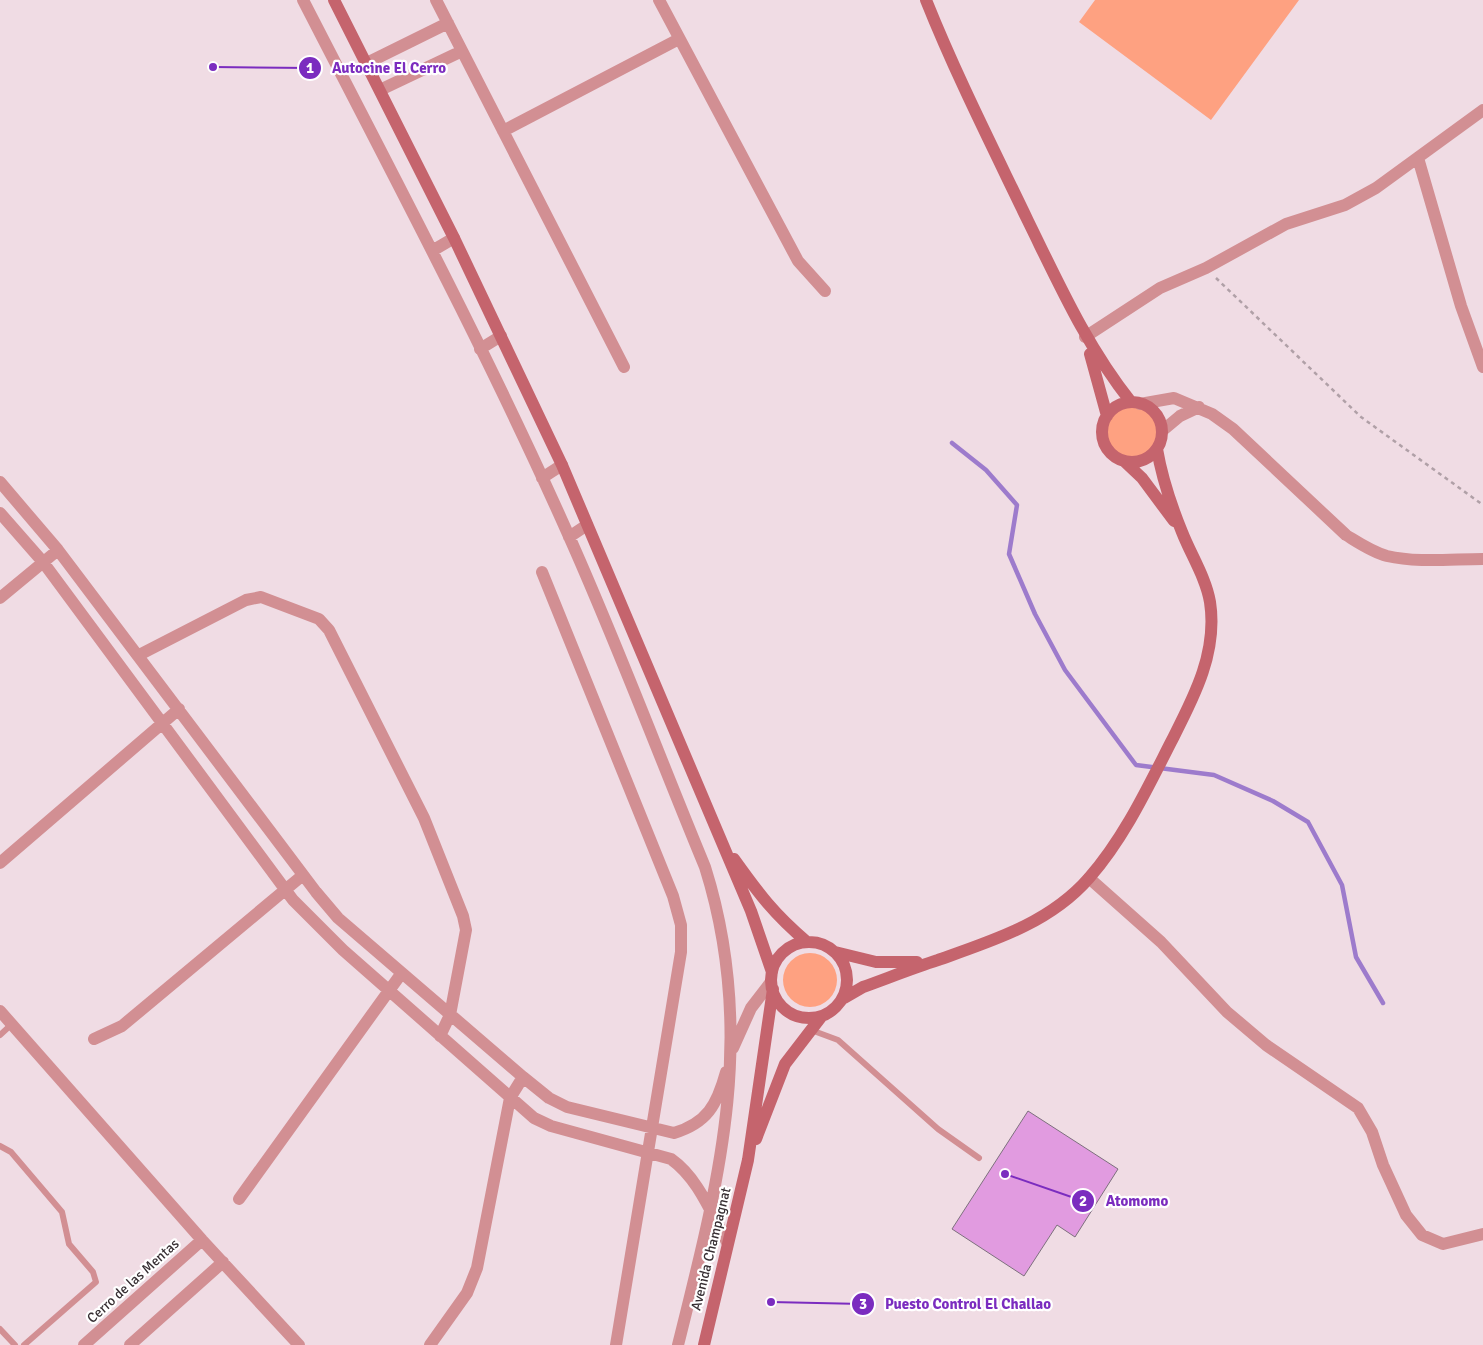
<svg xmlns="http://www.w3.org/2000/svg" width="1483" height="1345" font-family="Signika,sans-serif">
<style>
.green{fill:#fea181}
.lines{fill:none;stroke-linecap:round;stroke-linejoin:round}
.stream{stroke:#9d7bcc;stroke-width:4.5}
.building{fill:#e19be0;stroke:#7d707d}
.path{stroke:#b0a0a7;stroke-width:2.5;stroke-dasharray:4 4;stroke-linecap:butt}
.lane{stroke:#d28f93;stroke-width:6}
.street{stroke:#d28f93;stroke-width:12}
.secondary{stroke:#c5646d;stroke-width:12}
.labels{text-anchor:middle;dominant-baseline:central;stroke-width:4.5;stroke-linejoin:round;paint-order:stroke}
.street-label{font-size:14px;fill:#372f33;stroke:#fff}
.leader{fill:none;stroke:#7b2cbf;stroke-width:2}
.callout-dot{fill:#7b2cbf;stroke:#fff;stroke-width:2}
.mark-label{font-size:15px;text-anchor:middle;font-weight:bold;fill:#fff}
.callout-label{font-size:15px;text-anchor:middle;font-weight:bold;fill:#7b2cbf;stroke:#fff;stroke-width:4.5;stroke-linejoin:round;paint-order:stroke}
</style>
<rect width="100%" height="100%" fill="#f0dce4"/>
<!-- green -->
<path class="green" d="M1095 0H1299L1211 120 1079 22Z
M1106 433a26 26 0 1 1 52 0a26 26 0 1 1-52 0Z
M783 980a27 27 0 1 1 54 0a27 27 0 1 1-54 0Z"/>
<g class="lines">
<!-- stream -->
<path class="stream" d="M952 443 986 470 1017 505 1009 554 1035 614 1065 670 1136 765 1214 775 1273 801 1308 822 1342 885 1356 957 1383 1003"/>
</g>
<!-- building -->
<path class="building" d="M1028 1111 1118 1169 1075 1237 1057 1225 1024 1276 952 1229Z"/>
<g class="lines">
<!-- path -->
<path class="path" d="M1216 278 1361 417 1483 505"/>
<!-- lane -->
<path class="lane" d="M811 1030 838 1040 938 1129 979 1158
M0 1035 12 1024
M0 1146 11 1152 62 1212 69 1244 93 1272 96 1282 24 1345
M0 1329 15 1345"/>
<!-- street -->
<path class="street" d="M303 0C394 177 487 352 568 534 617 643 659 756 705 867 758 1035 719 1181 678 1345
M436 0 624 367
M659 0 798 261 825 291
M367 63 448 23
M380 90 462 51
M503 131 679 39
M1418 158 1461 306 1483 367
M432 251 454 238
M1085 337 1160 288 1206 268 1286 224 1345 205 1376 188 1483 110
M480 349 501 336
M1140 404 1174 398 1212 414 1233 429 1346 535C1359 543 1372 552 1387 556 1417 563 1452 559 1483 559
M1162 431 1180 416 1199 407
M542 478 562 465
M0 482 58 550 316 892 338 918 523 1077 549 1098 567 1107 674 1133C707 1123 717 1105 726 1072
M0 513 43 562 293 900 343 950 534 1118 551 1126 671 1159C698 1178 711 1213 727 1242
M569 537 587 525
M542 572 673 896 681 925V952L616 1345
M0 598 58 550
M139 655 246 600 261 597 319 619 329 630 424 818 463 916 466 930 450 1015 440 1036
M0 863 179 709
M1089 878 1161 942 1227 1012 1266 1045 1358 1108 1372 1132 1383 1165 1406 1215 1422 1235 1443 1244 1483 1234
M0 1011 202 1240 299 1345
M94 1039 122 1026 303 875
M733 1048 751 1008 771 982
M239 1199 401 974
M84 1345 202 1240
M130 1345 223 1262
M430 1345 467 1293 477 1268 510 1098 523 1077"/>
<!-- secondary -->
<path class="secondary" d="M334 0 454 238 562 465 751 911 772 972
M926 0C956 75 993 148 1028 221 1059 284 1087 347 1131 402
M1090 354 1107 416
M1102 432a30 30 0 1 1 60 0a30 30 0 1 1-60 0Z
M1124 461 1142 478 1174 521
M734 859C759 894 774 914 807 942
M771 980a38 38 0 1 1 76 0a38 38 0 1 1-76 0Z
M835 952 876 962H917
M844 998 863 987C888 978 913 968 938 960 992 941 1050 923 1089 878 1124 838 1147 789 1171 742 1193 699 1218 653 1210 602 1206 578 1191 555 1182 532 1171 505 1162 478 1157 449
M756 1139 785 1064 821 1017
M704 1345 748 1160 773 989"/>
</g>
<g class="labels">
<!-- street labels -->
<g class="street-label">
<text transform="translate(711 1249) rotate(-76)">Avenida Champagnat</text>
<text transform="translate(133 1281) rotate(-42)">Cerro de las Mentas</text>
</g>
</g>
<!-- callouts -->
<path class="leader" d="M213 67L310 68M1005 1174L1083 1201M771 1302L863 1304"/>
<g class="callout-dot">
<circle cx="213" cy="67" r="5"/>
<circle cx="1005" cy="1174" r="5"/>
<circle cx="771" cy="1302" r="5"/>
<circle cx="310" cy="68" r="12"/>
<circle cx="1083" cy="1201" r="12"/>
<circle cx="863" cy="1304" r="12"/>
</g>
<g class="mark-label">
<text x="310" y="73">1</text>
<text x="1083" y="1206">2</text>
<text x="863" y="1309">3</text>
</g>
<g class="callout-label">
<text x="389" y="73">Autocine El Cerro</text>
<text x="1137" y="1206">Atomomo</text>
<text x="968" y="1309">Puesto Control El Challao</text>
</g>
</svg>
